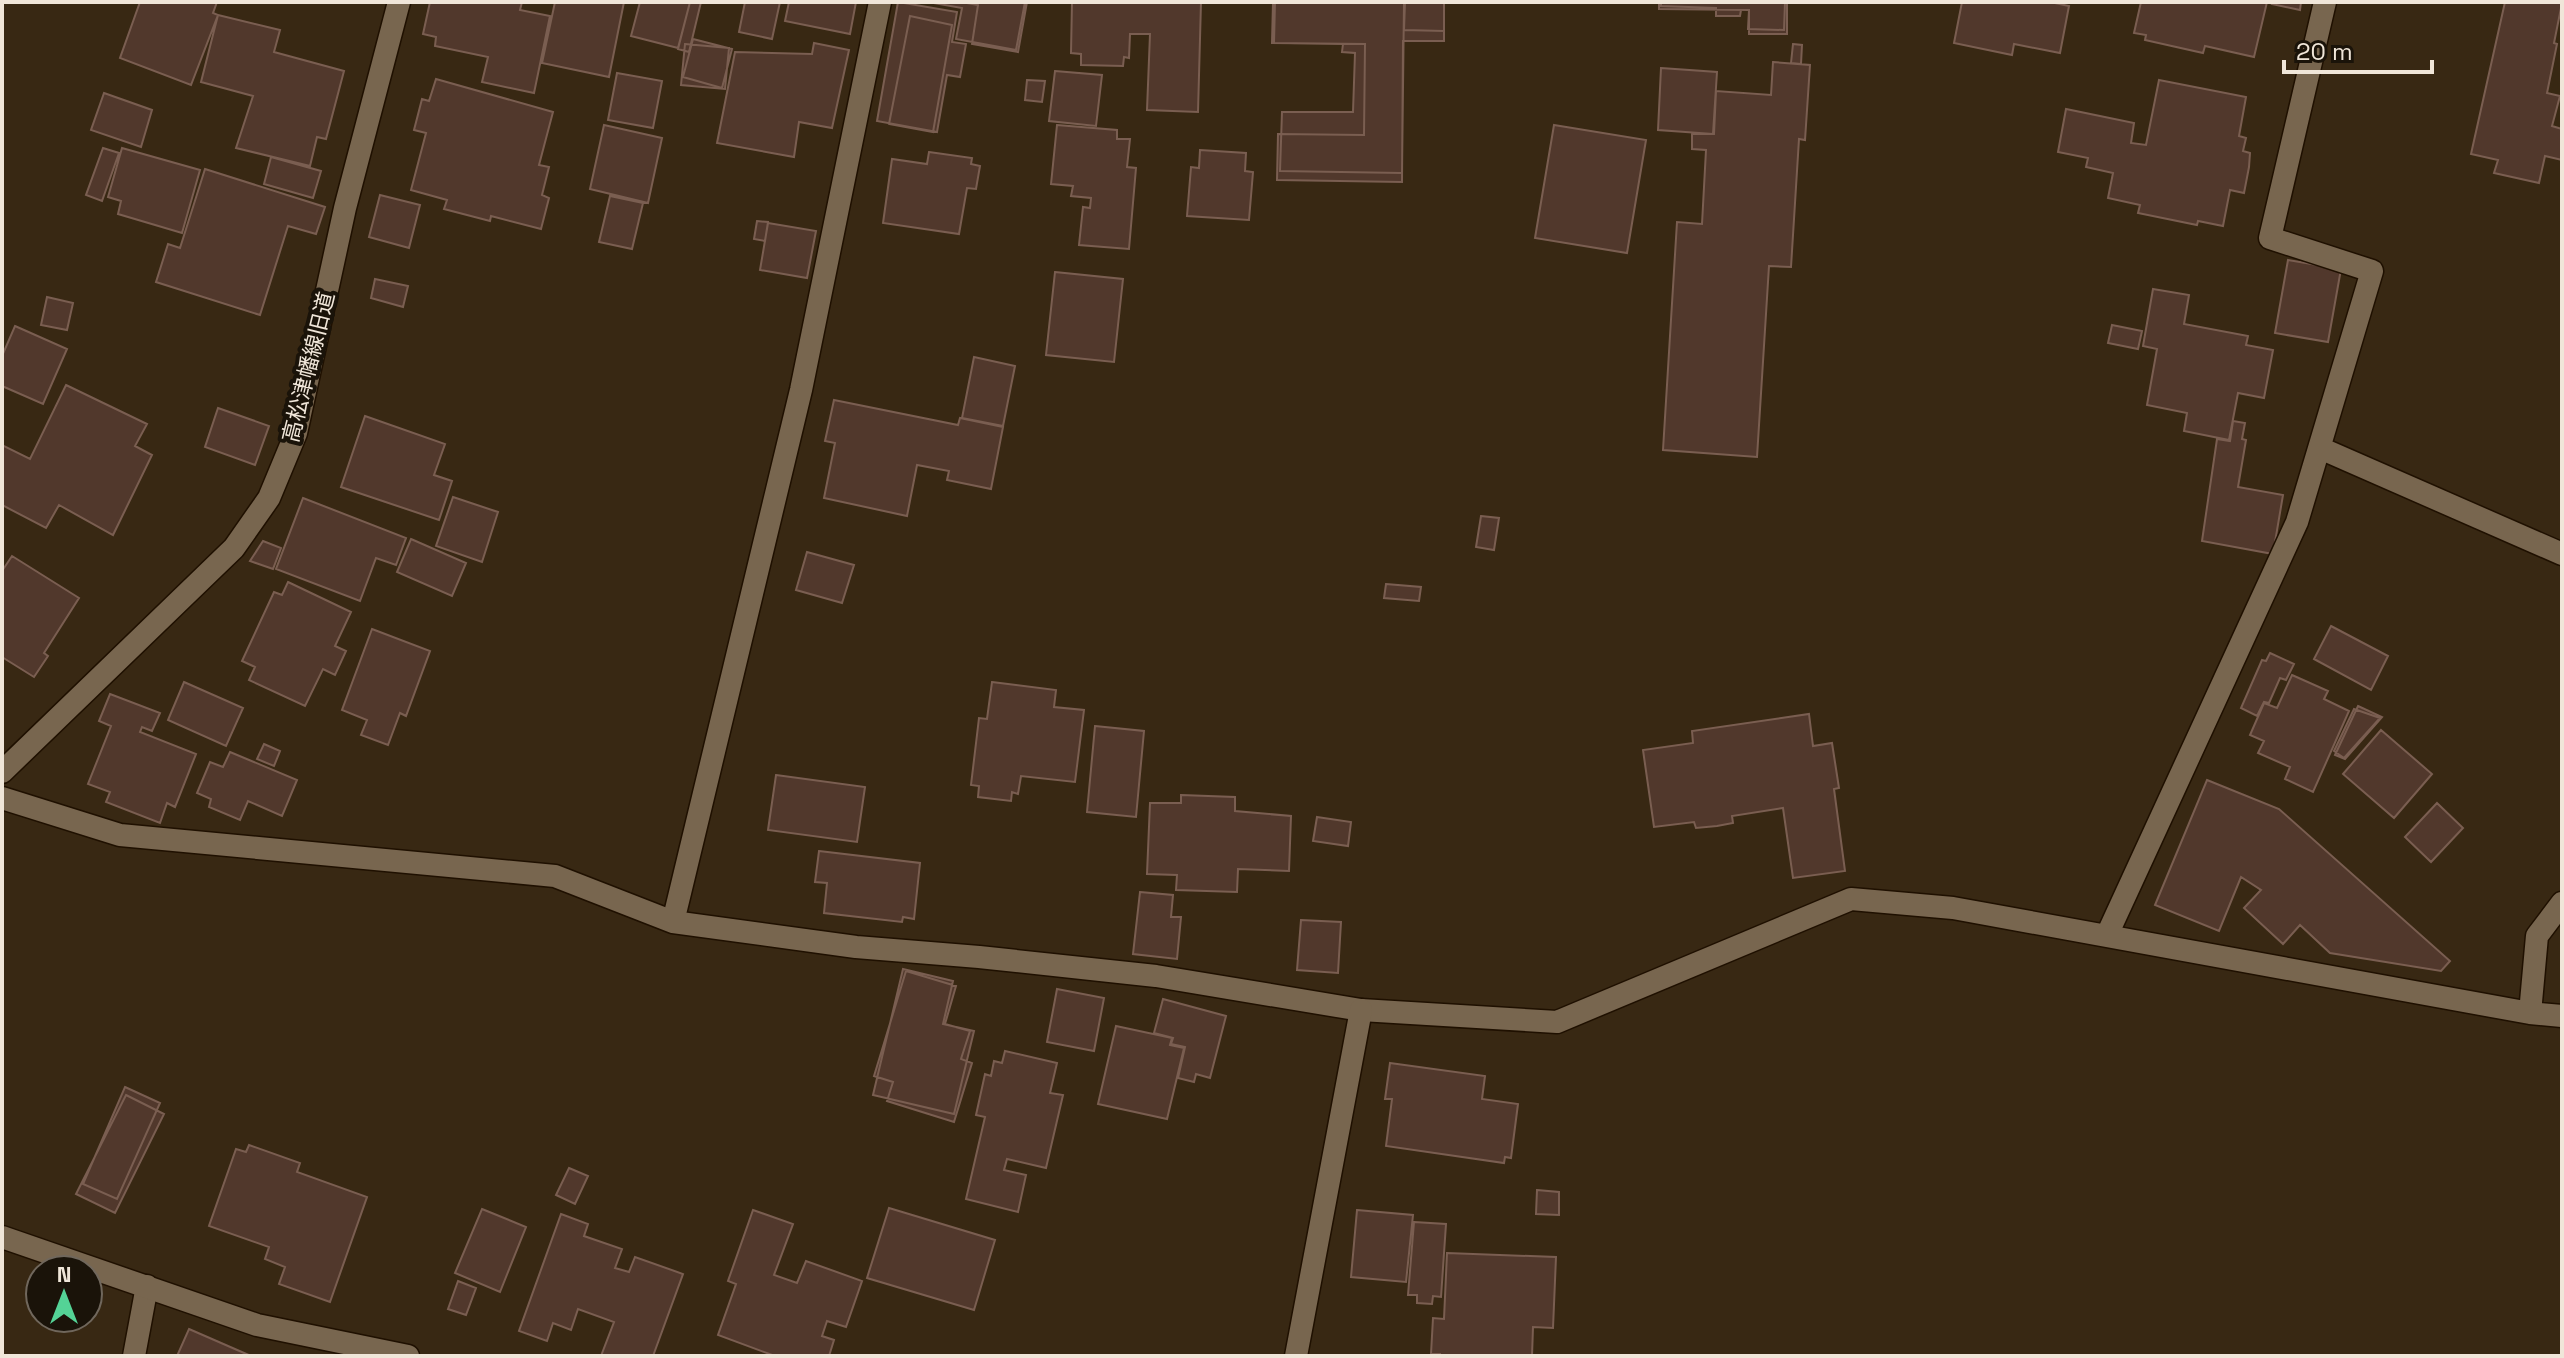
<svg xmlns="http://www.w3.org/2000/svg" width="2564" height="1358" font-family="'Space Grotesk','Noto Sans JP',sans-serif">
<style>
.building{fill:#51382c;stroke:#7a5e51;stroke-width:2}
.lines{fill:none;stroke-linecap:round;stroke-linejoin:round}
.service-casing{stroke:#1f1000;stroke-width:25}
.minor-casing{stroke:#1f1000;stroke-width:25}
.tertiary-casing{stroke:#1f1000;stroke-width:25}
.service{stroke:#78664f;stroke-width:22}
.minor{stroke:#78664f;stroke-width:22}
.tertiary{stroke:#78664f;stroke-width:22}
.labels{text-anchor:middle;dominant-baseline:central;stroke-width:8;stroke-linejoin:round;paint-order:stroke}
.street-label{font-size:22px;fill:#f0e6d9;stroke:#1a1309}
</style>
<rect width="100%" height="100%" fill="#382813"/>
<!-- building -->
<path class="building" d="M140 2H217L213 13 218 15 191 85 120 58Z
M430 2H522L520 10 550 16 534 93 482 82 488 57 435 46 436 37 423 34Z
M555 2H624L609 77 542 63Z
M640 2H690L678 48 631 36Z
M690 2H701L689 52 678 49Z
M745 2H780L772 39 739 32Z
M789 2H856L850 34 785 21Z
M898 2 957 12 952 42 966 44 960 77 947 75 937 132 877 121Z
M928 2H1025L1016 50 956 39 962 8Z
M961 2H1027L1018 52 972 44 978 5Z
M1072 2H1201L1198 112 1147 110 1150 34H1130L1129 58 1124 57 1123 66 1081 65V54L1071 53Z
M1273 2H1444V41H1403L1402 182 1277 180 1278 134 1364 135 1365 44 1272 43Z
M1275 2H1404L1402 173 1280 171 1282 112H1353L1355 53 1342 52 1343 44 1274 43Z
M1405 2H1444V31L1404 30Z
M1659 2H1787V34H1749V10L1659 9Z
M1661 2H1785L1784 30 1748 29 1749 10H1741L1740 16H1716V8L1661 6Z
M1962 2H2050L2069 6 2060 53 2014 44 2012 55 1954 43Z
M2141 2H2267L2254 57 2205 46 2203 53 2145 40 2146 35 2134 33Z
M2273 2H2301L2300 10 2272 4Z
M2505 2 2562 3 2554 43 2557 44 2547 93 2560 96 2552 126 2562 129V160L2545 156 2539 183 2494 173 2498 160 2471 154Z
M218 15 280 30 274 52 344 71 326 139 317 137 310 166 236 148 253 96 201 82Z
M910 16 952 25 933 132 889 124Z
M693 39 732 49 722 88 683 77Z
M814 43 849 50 832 128 799 122 794 157 717 143 735 52 812 54Z
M685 44 729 48 725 89 681 85Z
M1793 44 1802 45 1801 64 1791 63Z
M1773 62 1810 65 1805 140 1799 139 1791 267 1769 266 1757 457 1663 450 1677 222 1702 224 1706 150 1692 149V134H1714L1716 91 1771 95Z
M1661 68 1717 72 1713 134 1658 130Z
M1055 71 1102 75 1096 126 1049 121Z
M617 73 662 81 653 128 608 120Z
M436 79 553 112 539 165 549 167 542 195 549 198 541 229 491 216 490 221 444 209 447 200 411 190 426 133 414 130 422 99 429 101Z
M1027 80 1045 81 1042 102 1025 100Z
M2159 80 2246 97 2239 136 2246 138 2243 151 2250 153 2249 167 2244 193 2230 190 2223 226 2198 221 2197 225 2138 213 2140 205 2108 198 2113 173 2086 167 2088 158 2058 152 2066 109 2134 123 2131 143 2146 145Z
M104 93 152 110 141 147 91 130Z
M604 125 662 138 648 203 590 189Z
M1057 125 1117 130V139H1130L1127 167 1136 168 1129 249 1079 245 1083 207 1090 208 1091 198 1071 196 1073 186 1051 184Z
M1554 125 1646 140 1627 253 1535 238Z
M103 148 119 153 102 201 86 195Z
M122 148 200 170 182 233 118 214 121 201 108 197Z
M1200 150 1246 153 1245 171 1253 172 1249 220 1187 216 1191 167 1199 168Z
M929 152 972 158 971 164 980 166 976 189 967 188 959 234 883 223 892 159 927 164Z
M271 157 321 171 313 198 264 184Z
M205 169 325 207 316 234 288 226 260 315 156 282 168 244 180 248Z
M380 195 420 205 409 248 369 237Z
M610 196 643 203 632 249 599 242Z
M757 221 768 222 765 241 754 239Z
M768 223 816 231 807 278 760 270Z
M2288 260 2341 269 2328 342 2275 333Z
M1055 272 1123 279 1114 362 1046 355Z
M375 279 408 286 403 307 371 298Z
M2153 289 2189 295 2184 324 2248 336 2246 345 2273 350 2264 398 2238 393 2229 440 2184 431 2187 413 2147 405 2157 349 2143 346Z
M47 297 73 303 67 330 41 325Z
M2112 325 2142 331 2138 349 2108 343Z
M15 326 67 349 43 404 2 386V356Z
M974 357 1015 366 1003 426 962 418Z
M66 385 147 424 135 446 152 455 113 535 59 505 46 528 2 505V445L30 459Z
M834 400 958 425 960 418 1003 427 991 489 947 480 949 471 917 465 907 516 824 498 835 443 825 441Z
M218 408 269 426 255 465 205 447Z
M365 416 445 444 434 475 452 481 439 520 341 487Z
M2233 421 2245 423 2242 439 2246 440 2238 487 2283 495 2273 554 2202 541 2217 439 2230 441Z
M453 497 498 512 482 562 436 546Z
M303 498 406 538 396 565 376 558 360 601 276 569Z
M1481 516 1499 518 1494 550 1476 547Z
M411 539 466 563 452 596 397 572Z
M263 541 281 548 273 569 250 561Z
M807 552 854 565 842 603 796 590Z
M12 556 79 598 44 653 48 656 34 677 2 657V571Z
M288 582 351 612 335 646 346 651 335 675 323 669 305 706 249 680 255 667 242 661 274 592 282 595Z
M1386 584 1421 587 1419 601 1384 598Z
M2331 626 2388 656 2371 690 2314 659Z
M372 629 430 651 406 716 400 713 388 745 361 735 367 720 342 710Z
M2270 653 2294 664 2286 680 2280 678 2269 703 2264 702 2257 716 2241 708 2262 660 2266 661Z
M2292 675 2328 691 2324 699 2349 711 2313 792 2285 779 2290 767 2258 753 2264 741 2250 735 2264 703 2277 708Z
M184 682 243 708 226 746 168 720Z
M992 682 1056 690 1054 707 1084 710 1075 782 1021 776 1018 794 1012 792 1011 801 978 797 979 786 971 785 979 718 987 719Z
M110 694 160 713 152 731 142 727 140 732 196 754 175 807 167 803 160 823 106 802 110 792 88 784 111 726 99 721Z
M2358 706 2382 717 2345 759 2335 755Z
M2354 709 2380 718 2344 758 2334 751Z
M1809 714 1813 746 1832 743 1839 788 1834 789 1845 871 1793 878 1783 808 1732 816 1733 823 1717 826 1696 828 1694 822 1654 827 1643 750 1693 743 1692 731Z
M1095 726 1144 731 1136 817 1087 812Z
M2381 730 2432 774 2394 818 2343 774Z
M264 744 280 751 274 766 257 759Z
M230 752 297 780 282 816 248 801 240 820 209 807 211 799 197 793 210 762 223 767Z
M776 775 865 787 857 842 768 830Z
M2207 780 2279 809 2450 961 2441 971 2330 953 2300 925 2283 944 2244 908 2261 890 2241 877 2219 931 2155 905Z
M1181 795 1235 797V811L1291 816 1289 871 1238 869 1237 892 1176 890 1177 875 1147 874 1150 803H1181Z
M2437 803 2463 828 2431 862 2405 837Z
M1317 817 1351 822 1348 846 1313 841Z
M819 851 920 863 914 919 903 917 902 922 824 913 827 883 815 882Z
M1140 892 1173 895 1171 917H1181L1177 959 1133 954Z
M1301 920 1341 922 1338 973 1297 970Z
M903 969 953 981 943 1024 974 1031 954 1114 873 1095Z
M906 971 956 986 945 1024 970 1031 961 1059 972 1063 954 1122 887 1101 893 1082 874 1076Z
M1057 989 1104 998 1094 1051 1047 1042Z
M1163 999 1226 1016 1210 1078 1196 1074 1194 1082 1178 1078 1185 1047 1171 1044 1173 1038 1154 1033Z
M1116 1026 1172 1038 1170 1045 1184 1048 1167 1119 1098 1104Z
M1005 1051 1057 1063 1050 1093 1063 1095 1046 1168 1007 1159 1004 1170 1026 1175 1018 1212 966 1199 985 1117 976 1115 985 1074 991 1076 994 1061 1002 1063Z
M1390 1063 1485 1076 1482 1099 1518 1104 1511 1158 1505 1157 1504 1163 1386 1146 1392 1099H1385Z
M125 1087 160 1103 117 1199 83 1184Z
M126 1095 164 1114 115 1213 76 1194Z
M249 1145 300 1163 297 1172 367 1197 330 1302 279 1284 285 1267 265 1259 269 1247 209 1226 236 1149 246 1152Z
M569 1168 588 1176 575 1204 556 1195Z
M1537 1190 1559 1192V1215L1536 1214Z
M889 1208 995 1240 974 1310 867 1278Z
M482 1209 526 1227 500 1292 455 1273Z
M753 1210 793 1224 774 1275 797 1283 806 1261 862 1281 846 1327 827 1321 822 1336 834 1340 829 1356H775L718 1335 736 1284 728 1281Z
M1357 1210 1413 1215 1406 1282 1351 1277Z
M561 1214 588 1224 584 1236 622 1249 615 1268 629 1272 635 1257 683 1274 653 1356H601L614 1322 578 1309 571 1330 553 1323 547 1341 519 1331Z
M1414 1222 1446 1224 1441 1297 1433 1296 1432 1304 1417 1303V1295H1408Z
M1447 1253 1556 1257 1553 1328 1533 1327 1532 1356H1440V1354H1431L1433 1318 1444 1319Z
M458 1281 476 1288 466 1315 448 1309Z
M189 1329 251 1356H177Z"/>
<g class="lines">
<defs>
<path id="service" d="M134 1356 147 1286"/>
<path id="minor" d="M2320 448 2562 554
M2 798 120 835 555 876 673 922 856 947 979 957 1156 976 1361 1010 1557 1022 1851 899 1953 908 2530 1013 2562 1016
M673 922 801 390 880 2
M2107 935 2297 522 2372 271 2270 238 2325 2
M2530 1013 2537 936 2562 903
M2 1237 257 1325 408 1356"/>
<path id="tertiary" d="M2 772 234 548 269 498 296 433 345 208 399 2
M1296 1356 1361 1010"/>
</defs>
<!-- service casing -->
<use href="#service" class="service-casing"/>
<!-- minor casing -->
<use href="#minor" class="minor-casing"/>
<!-- tertiary casing -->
<use href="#tertiary" class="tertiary-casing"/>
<!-- service -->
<use href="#service" class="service"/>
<!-- minor -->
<use href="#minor" class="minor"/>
<!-- tertiary -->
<use href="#tertiary" class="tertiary"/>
</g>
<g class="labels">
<!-- street labels -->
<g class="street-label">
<text transform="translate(308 367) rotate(-76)">高松津幡線旧道</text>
</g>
</g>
<!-- border -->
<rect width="2564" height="1358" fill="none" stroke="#f0e6d9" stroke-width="8"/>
<!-- north arrow -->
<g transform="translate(64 1294)"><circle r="38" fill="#1a1309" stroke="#70675c" stroke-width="2"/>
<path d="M0-6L14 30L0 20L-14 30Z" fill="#54d396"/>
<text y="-12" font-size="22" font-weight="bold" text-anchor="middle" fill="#f0e6d9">N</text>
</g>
<!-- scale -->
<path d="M2284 60v12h148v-12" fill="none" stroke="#f0e6d9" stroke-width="4"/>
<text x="2296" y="60" font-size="24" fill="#f0e6d9" stroke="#1a1309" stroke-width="6" paint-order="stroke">20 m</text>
</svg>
